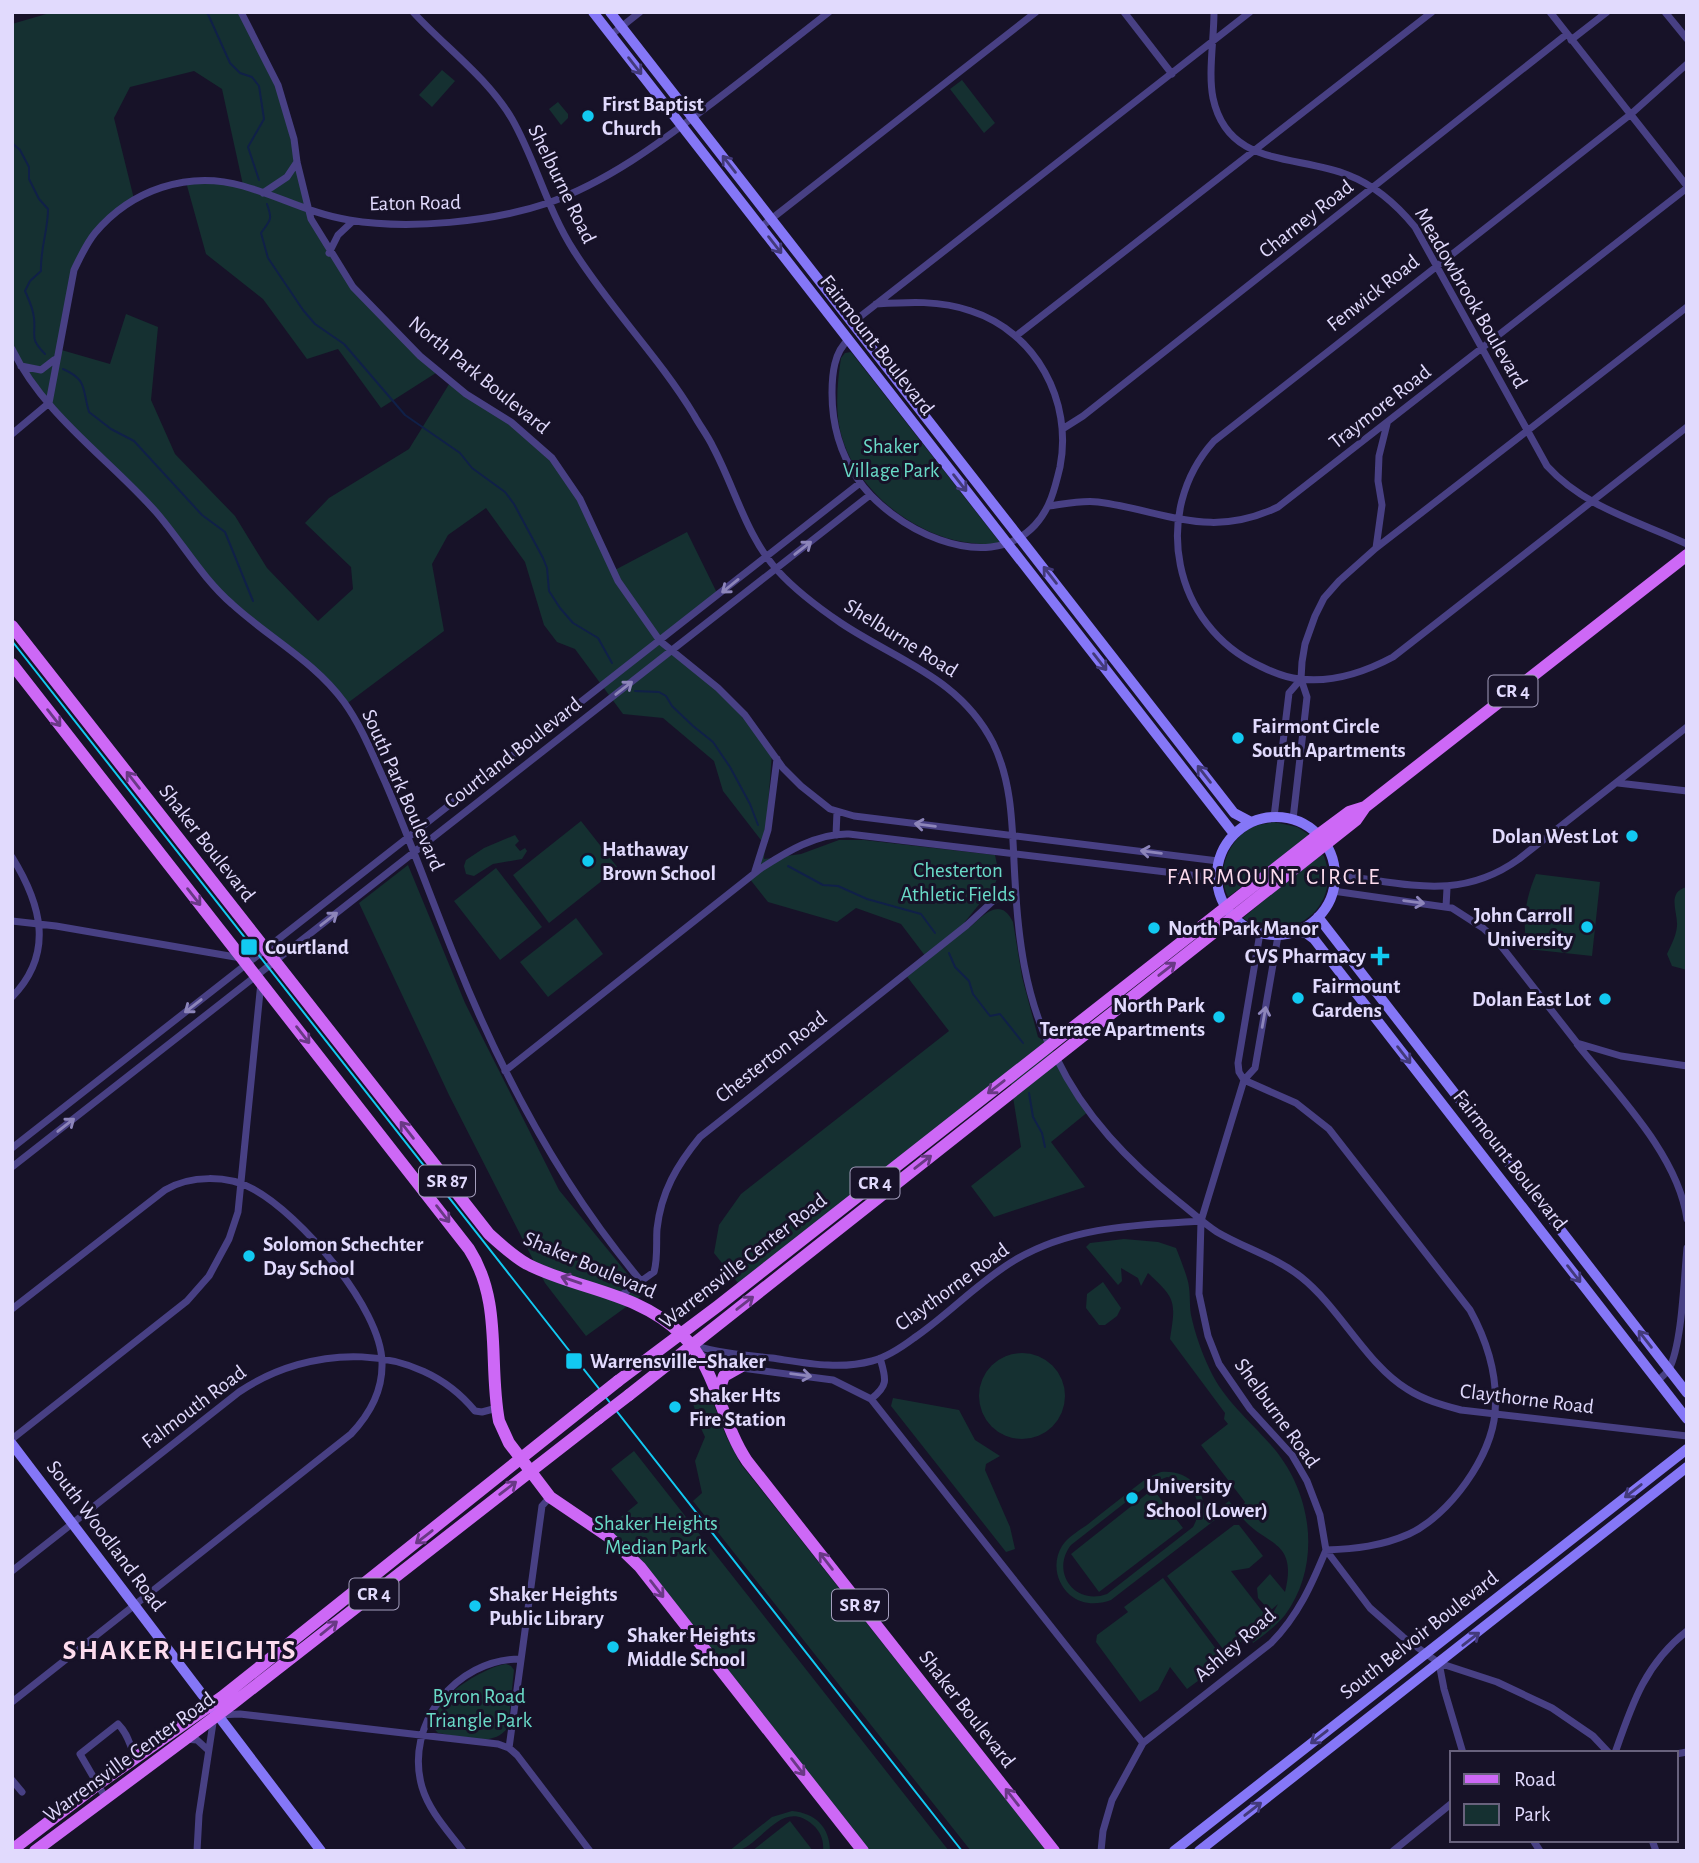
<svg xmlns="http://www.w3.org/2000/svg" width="1699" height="1863" font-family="'Alegreya Sans',sans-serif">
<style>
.green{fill:#153031;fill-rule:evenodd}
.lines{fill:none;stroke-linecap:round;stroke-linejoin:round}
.stream{stroke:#102048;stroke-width:2}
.street{stroke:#484084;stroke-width:7}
.secondary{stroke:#8577f7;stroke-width:10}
.primary{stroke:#cd68f6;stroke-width:12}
.tram{stroke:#12c9f1;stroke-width:2}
.primary-bridge{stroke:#cd68f6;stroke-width:12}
.oneway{stroke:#433a7b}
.oneway2{stroke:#8d85ba}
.oneway3{stroke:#693985}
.poi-dot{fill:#12c9f1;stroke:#171228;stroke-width:2.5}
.labels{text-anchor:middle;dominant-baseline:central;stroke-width:6;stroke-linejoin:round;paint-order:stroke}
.shield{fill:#171228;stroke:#a49ebd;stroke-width:2}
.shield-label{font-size:19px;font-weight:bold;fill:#e1dafd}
.poi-label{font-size:21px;font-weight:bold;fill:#e1dafd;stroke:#171228;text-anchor:start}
.street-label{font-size:21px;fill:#e1dafd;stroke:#171228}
.park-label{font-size:21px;fill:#69dac7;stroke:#171228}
.neighbourhood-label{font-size:23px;letter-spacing:2px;fill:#fddcee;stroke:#171228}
.district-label{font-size:28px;font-weight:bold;letter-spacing:2px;fill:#fddcee;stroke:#171228}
</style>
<rect width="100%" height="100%" fill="#171228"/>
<!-- green -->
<path class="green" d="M53 12H250L244 15 278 85 307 210 341 271 439 371 381 408 338 349 307 359 263 299 206 254 186 182 243 185 222 89 194 71 130 87 114 118 134 199 120 208 81 254 58 349 110 364 126 314 158 327 151 400 175 454 235 516 267 568 318 621 353 589 351 567 305 523 329 498 409 449 451 381C485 404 522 427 551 457 580 488 596 533 613 571L687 532 718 595 660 641 718 688 772 753 764 859 801 854 839 840H864L995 855 999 874 994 886 964 923 969 928C982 917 1000 895 1013 922L1022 977 1038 1037 1050 1045 1059 1064 1089 1111 1051 1142 1085 1187 994 1217 971 1186 1021 1147 1010 1078 742 1288 714 1253 719 1225 741 1194 949 1031 905 974 926 957 901 924 856 908 837 922 768 902 749 878 764 844 723 791 714 761 663 718 623 714 575 649 557 642 544 625 525 562 486 508 448 535 432 564 444 631 345 705 327 681 234 606 181 543 62 418 12 349V24Z
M442 70 455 81 432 107 419 95Z
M962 80 995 123 984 133 950 89Z
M558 102 568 114V118L561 125 549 109Z
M851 352 1002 545C986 544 969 544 954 540 898 526 845 477 838 418 836 398 838 377 841 358L845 353Z
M581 821 618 868 549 923 513 875Z
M1274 822 1297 827 1308 834V837L1228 897C1216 873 1227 841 1251 828 1258 824 1267 824 1274 822Z
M515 835 519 841 515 845 520 851 525 848 527 851 522 859 493 864 474 876 466 874 464 866 466 860 484 848Z
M1320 853 1324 856C1343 909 1289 947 1243 918Z
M408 865 465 1003 559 1190 644 1294 586 1336 545 1283 449 1095 359 903Z
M496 868 542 927 500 960 454 901Z
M1536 874 1600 882 1592 956 1528 949C1521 924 1526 897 1536 874Z
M1687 887V970L1672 966 1667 954C1671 945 1676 937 1677 926 1678 912 1666 892 1687 887Z
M576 918 603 954 548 997 520 962Z
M1124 1239 1158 1242 1176 1248C1180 1258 1184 1268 1187 1278 1191 1290 1189 1303 1191 1315 1195 1334 1202 1353 1210 1370 1224 1400 1249 1420 1270 1444 1312 1490 1323 1563 1285 1615 1276 1626 1264 1635 1253 1643L1251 1637 1266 1622 1226 1653 1167 1576 1234 1525H1239L1263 1556 1249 1568 1231 1571 1269 1620 1278 1604 1270 1611 1258 1598 1257 1588 1270 1574 1285 1592C1299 1536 1261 1547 1239 1513L1245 1502 1201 1445 1228 1424 1224 1419 1225 1413 1170 1339C1176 1301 1176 1299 1148 1273L1141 1286 1138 1278 1121 1268 1122 1281 1118 1285 1086 1247 1090 1243Z
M1103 1282 1121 1308 1117 1316 1105 1325H1099L1086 1308 1087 1294Z
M979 1396a43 43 0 1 1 86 0a43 43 0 1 1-86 0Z
M702 1389 711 1397 726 1436 740 1463 1047 1851H971L693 1501 702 1493 695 1461 705 1437C697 1421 695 1406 688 1390Z
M893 1398 959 1410 975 1440 1000 1456 986 1464 985 1470 1010 1527 1015 1549 1006 1552 891 1406Z
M634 1451 949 1851H863L646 1575 602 1532 638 1503 611 1469Z
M1161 1472C1191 1470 1207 1491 1204 1520L1229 1501 1233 1506 1111 1600C1097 1605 1082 1605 1070 1595 1056 1583 1052 1562 1062 1546 1068 1537 1078 1531 1087 1525 1107 1509 1127 1493 1147 1478ZM1167 1477C1193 1481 1206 1504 1193 1527L1107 1594C1075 1606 1050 1572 1071 1545L1149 1484Z
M1153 1489 1183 1528 1099 1592 1071 1554Z
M1163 1578 1225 1661 1187 1689 1170 1667 1158 1690 1140 1702 1096 1642 1097 1635 1128 1612 1124 1607Z
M506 1664 511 1666 514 1670 508 1727C494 1749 459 1736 438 1733 412 1709 485 1666 506 1664Z
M792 1811C815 1813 830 1827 830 1851H823C824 1841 821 1832 813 1825 783 1798 764 1841 740 1850 739 1851 730 1851 729 1851L772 1817Z
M790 1821 813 1851H752Z"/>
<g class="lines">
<!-- stream -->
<path class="stream" d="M207 12 230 63 240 73 252 77 259 86 264 119 248 147 259 180
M12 143 20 150 29 167V179L39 199 48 209C48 231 40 249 41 271L30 281 25 291C29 300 33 308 34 318 36 337 29 338 45 354
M267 204C273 221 270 220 261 233L268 258 303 310 315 324 344 344 405 415 460 453 472 468 505 492 514 504 543 558 547 568 549 591 560 608 573 623 598 638 612 663
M63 369C88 380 82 389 89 412L111 429 134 441 202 515 225 532 253 601
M635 691 659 692 666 696 672 706 693 726 713 742 730 767 750 804 758 825
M788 866 823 885 838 886 867 899 921 914 935 933
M949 953 955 967 969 981 973 994 990 1016 1000 1014 1023 1043
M1029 1093 1033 1117 1042 1133 1045 1147"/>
<!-- street -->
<path class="street" d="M241 12 278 85 294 139 297 162 311 219 353 287 420 356 466 394 511 422 552 458 580 499 618 581 660 641 718 688 745 715 783 768 801 786 830 809 854 816 1218 861
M413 12C445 47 487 77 512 119 536 161 547 209 574 251 610 308 659 357 694 415 700 426 708 436 713 447 735 488 746 536 778 571 796 591 819 608 841 623 898 661 960 678 993 743 1014 786 1012 834 1015 880 1018 938 1025 994 1050 1047
M1124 12 1172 74
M1214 12C1214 39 1208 73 1213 98 1228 168 1296 154 1348 175 1374 185 1397 205 1415 227L1547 466C1584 507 1638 521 1687 544
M1550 12 1687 186
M1665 12 1687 39
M611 35 640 12
M1571 40 1607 12
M1687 64 1631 114 1214 441C1150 512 1173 626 1260 666 1272 672 1287 678 1300 679 1332 683 1365 672 1393 657L1687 427
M263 193 287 177 297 162
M761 227 1036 12
M329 253 338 235 353 221
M852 323 1250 12
M1016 336 1432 12
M849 339C834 352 832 374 832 393 832 423 840 453 857 478 889 527 986 578 1035 525 1050 509 1055 488 1060 467 1073 401 1036 332 971 311 940 300 908 302 876 304
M12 349C44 415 108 458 156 512 182 542 202 578 232 604 269 638 314 661 344 702 362 727 373 756 386 784 411 842 432 901 456 960 502 1075 561 1186 641 1281
M21 366 41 370 54 360
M1064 428 1083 416 1567 34
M12 434 49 403 74 270C80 258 86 244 95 233 131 190 188 170 243 186 279 196 311 214 349 220 408 230 492 222 548 203 607 182 658 144 707 107 748 76 788 44 829 12
M1049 506C1064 504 1082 500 1098 502 1166 511 1209 540 1278 507L1687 188
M1376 548 1687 307
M1618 783 1687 791
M1274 817 1289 693 1301 679
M1293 819 1307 697 1301 679 1302 662 1305 644 1315 616 1324 598 1339 581 1376 548 1382 505 1378 481 1379 456 1387 424
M836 835 837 812
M12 857C41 904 55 953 12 997
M755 871 768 830 777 759
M1335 875C1404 882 1458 903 1519 859L1687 727
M1333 891 1452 908 1483 928 1498 942 1577 1043 1621 1056 1687 1066
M1446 907 1447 888
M12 921 56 926 241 958
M1278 936 1255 1068 1244 1080 1201 1221 1199 1294 1208 1336 1219 1364 1250 1409 1292 1455 1307 1481 1320 1515 1326 1550 1370 1608 1403 1637 1439 1663 1497 1682 1552 1708 1593 1736 1609 1753
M1577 1044C1617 1094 1678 1155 1687 1219
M1056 1057C1084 1116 1129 1162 1179 1202 1192 1212 1203 1223 1217 1232 1244 1248 1276 1257 1301 1277 1340 1308 1367 1365 1407 1389 1424 1400 1442 1405 1461 1410L1687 1436
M505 1071 760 869C786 852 817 833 849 834L1216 878
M1244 1080 1239 1072 1238 1063 1260 933
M12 1148 860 483
M12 1167 870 495
M620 1296 654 1272C658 1258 656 1243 657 1229 661 1192 677 1165 700 1137L967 925 993 901 1015 891
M12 1309 165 1190C190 1175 228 1175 253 1189 300 1214 381 1308 382 1362 383 1390 370 1414 351 1434L12 1702
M693 1345C719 1353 745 1355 772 1358 806 1363 839 1370 872 1361 887 1357 902 1347 914 1338 949 1314 978 1282 1015 1260 1072 1226 1137 1225 1201 1221
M702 1355 719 1365 833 1380 871 1399 1143 1743
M1657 1381C1662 1377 1666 1374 1669 1369 1682 1345 1684 1278 1687 1248
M871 1399C889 1385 886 1379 880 1358
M12 1439 187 1301 209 1276 229 1239 238 1212 261 982
M12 1571 239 1392C310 1344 417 1340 475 1411L482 1412 497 1408
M1439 1663 1444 1689 1463 1753
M185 1739 197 1740 208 1750
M509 1748 542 1506 550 1497
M1615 1753C1632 1704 1645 1664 1687 1631
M1676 1754 1687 1752
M12 1780 22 1792
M105 1797 80 1754 118 1724C129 1735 129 1745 136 1758
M1533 1840 1540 1851
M1652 1840 1656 1851
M197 1851 199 1815 213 1723 217 1715 240 1714 498 1744 509 1748 517 1755 590 1851
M463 1851C448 1831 429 1811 422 1787 404 1724 456 1659 520 1659
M1101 1851 1103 1831 1112 1800 1143 1743 1271 1643C1298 1616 1312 1584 1326 1550 1355 1549 1382 1546 1409 1534 1449 1516 1492 1456 1495 1412 1498 1376 1487 1341 1470 1310L1329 1129 1296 1103 1244 1080
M1393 1851 1452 1803"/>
<!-- secondary -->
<path class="secondary" d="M593 12 1234 834
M610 12 1234 813 1251 822
M1217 876a59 59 0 1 1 118 0a59 59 0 1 1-118 0Z
M1318 917 1687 1393
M1297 931 1306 933 1314 939 1687 1419
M12 1444 321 1851
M1174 1851 1687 1449
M1199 1851 1687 1467"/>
<!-- primary -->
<path class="primary" d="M12 626 489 1234C501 1245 513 1256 527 1264 578 1290 638 1292 681 1334 718 1369 720 1421 747 1461L1054 1851
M12 664 469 1249C503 1302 488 1363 499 1421L509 1443 550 1497 609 1537 640 1567 863 1851
M618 1381 718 1306 1318 835 1349 812 1365 807 1687 555
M718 1393 724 1376 740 1367
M629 1395 1356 820 1365 807
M12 1850 97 1785 222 1697 589 1404
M35 1851 231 1705 599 1418"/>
<!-- tram -->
<path class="tram" d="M12 641 962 1851"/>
<!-- primary-bridge -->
<path class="primary-bridge" d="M589 1404 618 1381
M599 1418 629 1395"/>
</g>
<!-- one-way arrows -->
<defs><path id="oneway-shaft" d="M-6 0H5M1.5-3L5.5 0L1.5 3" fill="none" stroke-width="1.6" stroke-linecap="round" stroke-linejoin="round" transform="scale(1.75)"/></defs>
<g class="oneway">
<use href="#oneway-shaft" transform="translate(635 66) rotate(52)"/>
<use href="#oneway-shaft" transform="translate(729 164) rotate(-128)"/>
<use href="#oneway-shaft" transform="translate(775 245) rotate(52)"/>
<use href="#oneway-shaft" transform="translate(960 483) rotate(52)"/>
<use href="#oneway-shaft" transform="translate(1050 575) rotate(-128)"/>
<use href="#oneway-shaft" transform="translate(1100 662) rotate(52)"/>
<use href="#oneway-shaft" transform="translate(1204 774) rotate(-128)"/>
<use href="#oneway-shaft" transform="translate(1404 1055) rotate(52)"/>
<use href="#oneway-shaft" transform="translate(1574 1274) rotate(52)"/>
<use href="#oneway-shaft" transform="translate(1645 1339) rotate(-128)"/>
<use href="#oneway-shaft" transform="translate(1633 1491) rotate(142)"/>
<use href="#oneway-shaft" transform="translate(1471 1639) rotate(-38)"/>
<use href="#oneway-shaft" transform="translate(1319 1737) rotate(142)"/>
<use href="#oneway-shaft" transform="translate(1253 1809) rotate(-38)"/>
</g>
<g class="oneway2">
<use href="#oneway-shaft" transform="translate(803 548) rotate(-38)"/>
<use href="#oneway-shaft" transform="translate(730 586) rotate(141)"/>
<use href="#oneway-shaft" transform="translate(624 688) rotate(-38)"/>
<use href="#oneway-shaft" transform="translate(925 825) rotate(-173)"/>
<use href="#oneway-shaft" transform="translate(1151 852) rotate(-173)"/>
<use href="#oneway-shaft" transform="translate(1414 902) rotate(8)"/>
<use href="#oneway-shaft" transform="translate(329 919) rotate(-38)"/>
<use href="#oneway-shaft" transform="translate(193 1006) rotate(142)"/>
<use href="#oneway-shaft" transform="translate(1264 1017) rotate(-80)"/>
<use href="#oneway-shaft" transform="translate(66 1125) rotate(-38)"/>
<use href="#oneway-shaft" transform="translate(801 1375) rotate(7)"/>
</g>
<g class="oneway3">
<use href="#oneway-shaft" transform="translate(54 718) rotate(52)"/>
<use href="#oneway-shaft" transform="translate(133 780) rotate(-128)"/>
<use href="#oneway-shaft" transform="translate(194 897) rotate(52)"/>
<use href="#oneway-shaft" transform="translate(1167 969) rotate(-38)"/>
<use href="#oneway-shaft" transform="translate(303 1035) rotate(52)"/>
<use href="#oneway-shaft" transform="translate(996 1087) rotate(142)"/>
<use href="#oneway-shaft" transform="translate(407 1130) rotate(-128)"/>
<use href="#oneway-shaft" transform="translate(923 1162) rotate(-38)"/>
<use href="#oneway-shaft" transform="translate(443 1214) rotate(52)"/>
<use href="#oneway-shaft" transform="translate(571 1280) rotate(-161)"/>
<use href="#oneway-shaft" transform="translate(745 1303) rotate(-38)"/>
<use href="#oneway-shaft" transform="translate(508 1488) rotate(-38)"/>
<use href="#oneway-shaft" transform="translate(424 1537) rotate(142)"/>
<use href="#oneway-shaft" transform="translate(826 1561) rotate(-128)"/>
<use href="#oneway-shaft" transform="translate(657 1589) rotate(52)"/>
<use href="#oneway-shaft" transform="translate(329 1628) rotate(-39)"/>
<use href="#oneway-shaft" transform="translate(798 1767) rotate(52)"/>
<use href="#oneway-shaft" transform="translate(1012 1797) rotate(-128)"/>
</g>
<!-- markers -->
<g class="poi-dot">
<circle cx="588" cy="116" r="7"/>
<circle cx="1238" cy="738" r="7"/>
<circle cx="1632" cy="836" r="7"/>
<circle cx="588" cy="861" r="7"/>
<circle cx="1587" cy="927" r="7"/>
<circle cx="1154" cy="928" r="7"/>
<rect x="240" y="938" width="18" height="18" rx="3.5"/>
<path d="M1376.5 945.5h7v7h7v7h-7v7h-7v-7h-7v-7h7z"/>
<circle cx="1298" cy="998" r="7"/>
<circle cx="1605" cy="999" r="7"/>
<circle cx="1219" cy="1017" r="7"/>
<circle cx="249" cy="1256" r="7"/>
<rect x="565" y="1352" width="18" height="18" rx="3.5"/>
<circle cx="675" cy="1407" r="7"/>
<circle cx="1132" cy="1498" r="7"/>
<circle cx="475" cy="1606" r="7"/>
<circle cx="613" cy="1647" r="7"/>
</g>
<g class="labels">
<!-- shield labels -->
<g class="shield">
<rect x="1488.5" y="675.5" width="49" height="31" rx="5"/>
<rect x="419" y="1165.5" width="56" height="31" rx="5"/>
<rect x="850.5" y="1167.5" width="49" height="31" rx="5"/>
<rect x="349.5" y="1578.5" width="49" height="31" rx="5"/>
<rect x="832" y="1589.5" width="56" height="31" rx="5"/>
</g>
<g class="shield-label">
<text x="1513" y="691">CR 4</text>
<text x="447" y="1181">SR 87</text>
<text x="875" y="1183">CR 4</text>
<text x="374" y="1594">CR 4</text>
<text x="860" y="1605">SR 87</text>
</g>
<!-- poi labels -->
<g class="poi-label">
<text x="602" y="104">First Baptist<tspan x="602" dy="24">Church</tspan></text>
<text x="1252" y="726">Fairmont Circle<tspan x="1252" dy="24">South Apartments</tspan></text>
<text x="1618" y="836" text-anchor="end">Dolan West Lot</text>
<text x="602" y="849">Hathaway<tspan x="602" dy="24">Brown School</tspan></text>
<text x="1573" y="915" text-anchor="end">John Carroll<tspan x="1573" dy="24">University</tspan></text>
<text x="1168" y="928">North Park Manor</text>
<text x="265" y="947">Courtland</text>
<text x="1366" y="956" text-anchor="end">CVS Pharmacy</text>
<text x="1312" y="986">Fairmount<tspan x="1312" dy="24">Gardens</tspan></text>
<text x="1591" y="999" text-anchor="end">Dolan East Lot</text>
<text x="1205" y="1005" text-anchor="end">North Park<tspan x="1205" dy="24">Terrace Apartments</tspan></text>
<text x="263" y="1244">Solomon Schechter<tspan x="263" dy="24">Day School</tspan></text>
<text x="590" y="1361">Warrensville–Shaker</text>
<text x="689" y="1395">Shaker Hts<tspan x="689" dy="24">Fire Station</tspan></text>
<text x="1146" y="1486">University<tspan x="1146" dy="24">School (Lower)</tspan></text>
<text x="489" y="1594">Shaker Heights<tspan x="489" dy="24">Public Library</tspan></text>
<text x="627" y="1635">Shaker Heights<tspan x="627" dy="24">Middle School</tspan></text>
</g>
<!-- street labels -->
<g class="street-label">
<text transform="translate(562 184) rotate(64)">Shelburne Road</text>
<text transform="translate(415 203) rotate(-1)">Eaton Road</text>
<text transform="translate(1306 219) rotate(-38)">Charney Road</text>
<text transform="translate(1373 293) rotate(-38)">Fenwick Road</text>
<text transform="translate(1471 298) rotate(60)">Meadowbrook Boulevard</text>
<text transform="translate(877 345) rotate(52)">Fairmount Boulevard</text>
<text transform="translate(479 375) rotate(39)">North Park Boulevard</text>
<text transform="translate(1380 407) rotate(-38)">Traymore Road</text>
<text transform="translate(901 638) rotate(32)">Shelburne Road</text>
<text transform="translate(513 753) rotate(-38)">Courtland Boulevard</text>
<text transform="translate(403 790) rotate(66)">South Park Boulevard</text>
<text transform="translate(207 843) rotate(52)">Shaker Boulevard</text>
<text transform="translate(771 1057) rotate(-38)">Chesterton Road</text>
<text transform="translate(1510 1160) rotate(52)">Fairmount Boulevard</text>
<text transform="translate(743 1261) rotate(-38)">Warrensville Center Road</text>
<text transform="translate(590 1265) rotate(23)">Shaker Boulevard</text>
<text transform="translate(952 1287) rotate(-36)">Claythorne Road</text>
<text transform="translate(1527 1399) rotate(7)">Claythorne Road</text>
<text transform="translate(194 1407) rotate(-37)">Falmouth Road</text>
<text transform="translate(1277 1413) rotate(54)">Shelburne Road</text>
<text transform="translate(106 1536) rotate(53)">South Woodland Road</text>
<text transform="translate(1419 1635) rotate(-38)">South Belvoir Boulevard</text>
<text transform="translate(1235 1645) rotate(-41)">Ashley Road</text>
<text transform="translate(967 1709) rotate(52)">Shaker Boulevard</text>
<text transform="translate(129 1757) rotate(-36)">Warrensville Center Road</text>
</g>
<!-- park labels -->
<g class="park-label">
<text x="891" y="446">Shaker<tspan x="891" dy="24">Village Park</tspan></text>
<text x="958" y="870">Chesterton<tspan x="958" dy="24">Athletic Fields</tspan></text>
<text x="656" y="1523">Shaker Heights<tspan x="656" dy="24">Median Park</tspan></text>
<text x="479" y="1696">Byron Road<tspan x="479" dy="24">Triangle Park</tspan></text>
</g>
<!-- neighbourhood labels -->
<g class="neighbourhood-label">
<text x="1274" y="877">FAIRMOUNT CIRCLE</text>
</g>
<!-- district labels -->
<g class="district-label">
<text x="180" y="1651">SHAKER HEIGHTS</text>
</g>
</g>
<!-- border -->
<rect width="1699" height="1863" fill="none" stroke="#e1dafd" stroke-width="28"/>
<!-- legend -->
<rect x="1450" y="1751" width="228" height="91" fill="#171228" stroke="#68627d" stroke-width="2"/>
<rect x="1464" y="1774" width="35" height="10" fill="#cd68f6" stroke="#68627d" stroke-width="2"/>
<text x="1514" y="1786" font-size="21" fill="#e1dafd">Road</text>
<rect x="1464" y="1804" width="35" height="21" fill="#153031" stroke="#68627d" stroke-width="2"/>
<text x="1514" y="1821" font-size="21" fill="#e1dafd">Park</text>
</svg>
